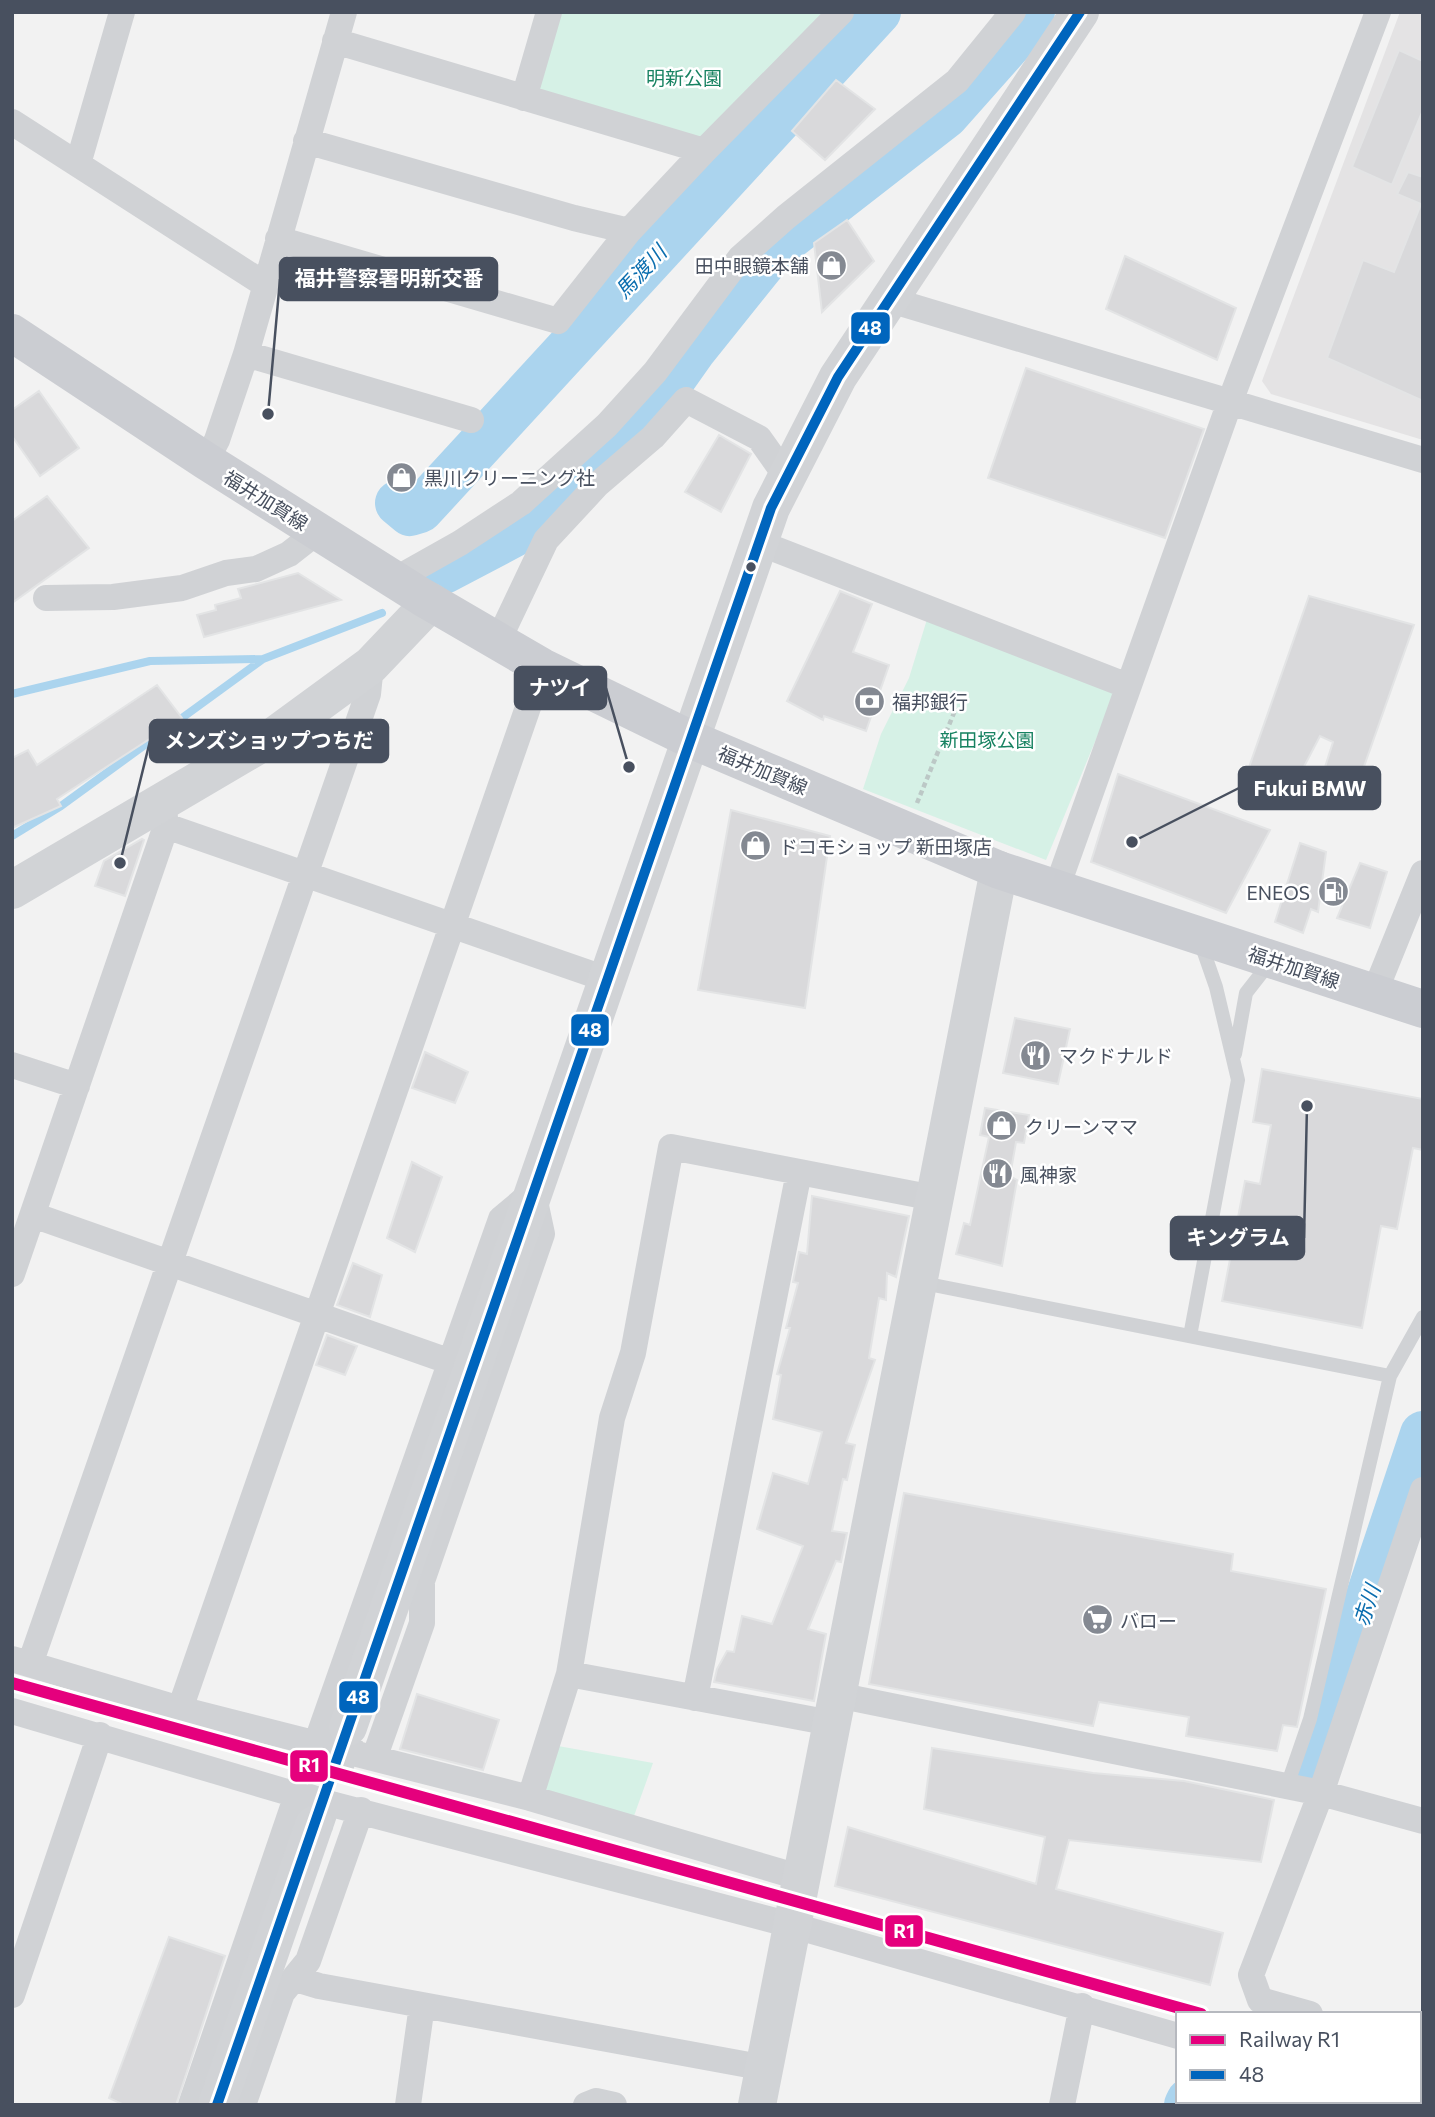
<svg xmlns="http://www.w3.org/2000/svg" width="1435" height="2117" font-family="Commissioner,'Noto Sans JP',sans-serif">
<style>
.education{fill:#e4e3e4}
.green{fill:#d6f1e6}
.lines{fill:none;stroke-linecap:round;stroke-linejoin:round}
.stream{stroke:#abd4ee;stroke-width:8}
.river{stroke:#abd4ee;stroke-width:46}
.building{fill:#d9d9db;stroke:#e3e4e5;stroke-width:2}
.secondary-tunnel{stroke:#d0d2d5;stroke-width:38;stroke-dasharray:38 19;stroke-linecap:butt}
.path{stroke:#bcc8c6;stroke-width:4.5;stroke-dasharray:5 3.5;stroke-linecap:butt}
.lane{stroke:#d0d2d5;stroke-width:14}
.street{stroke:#d0d2d5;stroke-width:26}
.secondary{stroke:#d1d3d6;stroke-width:38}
.primary{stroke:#cbcdd2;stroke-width:38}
.bus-1-casing{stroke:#fff;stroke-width:16}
.bus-1{stroke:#0065bd;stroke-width:10}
.rail-1-casing{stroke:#fff;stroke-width:18}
.rail-1{stroke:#e5007d;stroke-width:12}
.bus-dot{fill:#48505f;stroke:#fff;stroke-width:2.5}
.labels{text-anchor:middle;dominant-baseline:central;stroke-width:5;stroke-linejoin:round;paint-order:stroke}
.park-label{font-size:19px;fill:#178261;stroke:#fff}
.poi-label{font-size:19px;fill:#48505f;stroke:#fff;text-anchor:start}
.street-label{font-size:19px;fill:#48505f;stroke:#fff}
.water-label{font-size:21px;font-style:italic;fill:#0b6eaf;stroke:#fff}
.leader{fill:none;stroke:#48505f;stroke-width:2.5}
.callout-dot{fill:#48505f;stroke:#fff;stroke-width:2.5}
.callout{fill:#48505f;stroke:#48505f;stroke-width:2.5}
.callout-label{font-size:21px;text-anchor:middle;font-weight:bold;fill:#fff}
.line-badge{stroke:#fff;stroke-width:2.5}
.badge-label{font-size:19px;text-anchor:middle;font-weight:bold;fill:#fff}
</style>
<rect width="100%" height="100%" fill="#f2f2f2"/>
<!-- education -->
<path class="education" d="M1400 12H1423V440L1271 394 1262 381Z"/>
<!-- green -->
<path class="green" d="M549 12H841L704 151 524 98Z
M928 616 1116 691 1046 860 863 789 881 734 909 678Z
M547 1744 653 1763 630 1827 530 1798Z"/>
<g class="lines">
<!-- stream -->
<path class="stream" d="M12 694 150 661 263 659 382 613
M12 836 61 806 263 659"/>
<!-- river -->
<path class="river" d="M398 503 410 513 420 510 878 12
M444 571 516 533 641 424 694 349 775 248 946 115 1025 26 1032 12
M1309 1775 1423 1434
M1187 2105 1189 2101"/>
</g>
<!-- building -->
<path class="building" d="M1399 50 1423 61V110L1392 185 1352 167Z
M836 80 875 109 825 160 792 131Z
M1408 172 1423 177V401L1327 358 1363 260 1394 272 1421 204 1397 194Z
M847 220 874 261 822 312 814 243Z
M1125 256 1236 308 1217 360 1106 309Z
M1026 368 1204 429 1165 538 988 478Z
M39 391 79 448 40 476 12 436V410Z
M719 435 751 454 721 512 685 492Z
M47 496 89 548 12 603V521Z
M298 573 341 600 204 637 197 615 216 610 215 605 241 598 238 589Z
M840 591 872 604 853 652 889 665 866 731 824 716 823 720 787 701Z
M1309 596 1414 625 1355 792 1319 786 1333 742 1320 736 1296 782 1247 773Z
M157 685 182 718 57 799 61 806 12 828V758L28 750 37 765Z
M1118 774 1270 830 1226 913 1091 862Z
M731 810 830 836 805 1008 698 990Z
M142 839 144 840 125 896 95 886 104 861Z
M1300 843 1326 852 1318 912 1311 909 1303 933 1275 922Z
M1360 863 1387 872 1370 928 1337 918Z
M1015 1018 1070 1029 1058 1084 1003 1073Z
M425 1052 468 1072 455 1103 412 1088Z
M1262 1069 1423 1099V1150L1413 1148 1397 1229 1381 1226 1362 1328 1222 1301 1245 1181 1260 1184 1271 1125 1253 1122Z
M985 1108 1029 1115 1024 1143 1016 1142 1010 1176 1017 1180 1002 1266 956 1254 964 1223 970 1225 989 1137 980 1135Z
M412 1162 442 1177 415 1252 387 1238Z
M812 1196 909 1216 896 1277 887 1273 886 1300 879 1298 869 1358 875 1360 846 1443 855 1445 847 1480 843 1479 832 1531 847 1533 841 1562 836 1561 808 1629 826 1634 814 1701 714 1682 717 1669 727 1651 734 1652 742 1616 772 1624 803 1546 757 1529 773 1473 808 1484 822 1432 773 1419 781 1375 777 1374 790 1328H786L798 1283 793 1282 799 1252 807 1254Z
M353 1263 382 1275 370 1317 337 1305Z
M327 1335 357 1346 345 1375 316 1365Z
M904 1493 1233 1554 1231 1571 1326 1589 1297 1727 1283 1725 1277 1751 1186 1736 1189 1717 1099 1702 1093 1726 869 1684Z
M417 1694 499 1720 483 1770 400 1749Z
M932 1748 1093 1773 1184 1781 1274 1800 1261 1862 1069 1840 1056 1889 1223 1933 1210 1985 835 1886 848 1827 1036 1884 1045 1837 924 1809Z
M169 1937 225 1956 176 2105H124L109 2098Z"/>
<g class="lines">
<!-- secondary-tunnel -->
<path class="secondary-tunnel" d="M314 1825 348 1727"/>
<!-- path -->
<path class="path" d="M917 803 956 708
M1199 2105 1200 2101"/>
<!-- lane -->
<path class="lane" d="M1235 1054 1246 993 1271 961
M918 1282 1390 1376 1423 1317
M1190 1336 1238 1080 1216 987 1200 941
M1287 1786 1310 1719 1390 1376"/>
<!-- street -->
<path class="street" d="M335 41 704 151 841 12
M524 98 549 12
M12 122 264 284
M306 141 574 218 629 231
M78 164 122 12
M278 239 558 321 629 231 704 151
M887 299 1423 460
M246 354 471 420
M206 461 217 440 246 354 344 12
M757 542 1128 686
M396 579 460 543 521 503 607 425 655 372 740 258 786 217 957 81 1013 12
M46 598 113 597 182 588 226 573 256 569 289 554 317 532
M498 641 546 540 597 485 653 437 686 400 759 438 786 476
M166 826 609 980
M1056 890 1231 399 1378 12
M1374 994 1423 873
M12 1065 77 1086
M33 1215 451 1362
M12 1274 166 826 163 802
M12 1659 180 1709 530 1798 802 1878
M30 1664 368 694 371 665
M569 1674 831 1723
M837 1695 1321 1793 1423 1821
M695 1698 799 1172
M180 1709 542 667
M12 1711 297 1795 791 1925 1178 2036
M317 1741 501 1219 533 1192 542 1234 422 1581V1623L375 1756
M530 1798 569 1674 612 1418 633 1353 671 1147 934 1198
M296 1979 319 1986 765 2068
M12 1995 100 1735
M1310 2014 1260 2000 1251 1975 1321 1793 1423 1490
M1419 2044 1423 2045
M1406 2101 1418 2105
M191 2105 297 1795
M243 2105 282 1993 308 1961 361 1810
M408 2105 422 2005
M586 2105 596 2101 614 2105
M1062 2105 1082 2006
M1352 2105 1353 2101"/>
<!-- secondary -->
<path class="secondary" d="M12 890 274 736 371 665 431 602
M348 1727 771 508 838 377 1080 12
M217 2105 314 1825
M757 2105 999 870"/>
<!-- primary -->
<path class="primary" d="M12 333 206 461 422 597 542 667 690 739 999 870 1423 1009"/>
<defs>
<path id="bus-1" d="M217 2105 771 508 838 377 1080 12"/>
</defs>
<!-- bus-1 casing -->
<use href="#bus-1" class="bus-1-casing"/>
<!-- bus-1 -->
<use href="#bus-1" class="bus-1"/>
<defs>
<path id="rail-1" d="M12 1683 1201 2014"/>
</defs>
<!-- rail-1 casing -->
<use href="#rail-1" class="rail-1-casing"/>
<!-- rail-1 -->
<use href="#rail-1" class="rail-1"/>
</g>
<!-- icons -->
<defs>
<symbol id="shop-disc" viewBox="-11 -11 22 22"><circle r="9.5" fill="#848992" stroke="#fff"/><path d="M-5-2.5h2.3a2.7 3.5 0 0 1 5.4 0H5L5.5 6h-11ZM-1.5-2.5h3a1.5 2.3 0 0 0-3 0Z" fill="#fff"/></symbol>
<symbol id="bank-disc" viewBox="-11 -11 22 22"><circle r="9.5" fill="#848992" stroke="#fff"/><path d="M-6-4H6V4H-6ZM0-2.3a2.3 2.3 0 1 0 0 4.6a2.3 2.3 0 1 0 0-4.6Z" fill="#fff"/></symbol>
<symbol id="fuel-disc" viewBox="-11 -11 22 22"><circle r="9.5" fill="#848992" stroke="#fff"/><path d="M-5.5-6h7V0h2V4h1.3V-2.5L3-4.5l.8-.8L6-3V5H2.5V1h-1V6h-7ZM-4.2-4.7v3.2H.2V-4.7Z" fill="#fff"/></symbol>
<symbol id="restaurant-disc" viewBox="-11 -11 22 22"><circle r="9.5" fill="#848992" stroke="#fff"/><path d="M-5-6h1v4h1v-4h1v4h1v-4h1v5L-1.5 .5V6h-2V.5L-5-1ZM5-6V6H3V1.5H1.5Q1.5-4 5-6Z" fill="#fff"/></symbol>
<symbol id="supermarket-disc" viewBox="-11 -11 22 22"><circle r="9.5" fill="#848992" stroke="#fff"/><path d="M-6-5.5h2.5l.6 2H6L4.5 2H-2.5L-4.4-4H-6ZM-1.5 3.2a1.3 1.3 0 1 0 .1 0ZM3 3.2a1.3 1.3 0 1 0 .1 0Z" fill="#fff"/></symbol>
</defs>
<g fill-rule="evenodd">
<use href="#shop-disc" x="814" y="248" width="35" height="35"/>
<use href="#shop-disc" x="384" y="460" width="35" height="35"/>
<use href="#bank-disc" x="852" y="684" width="35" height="35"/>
<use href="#shop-disc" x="738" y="828" width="35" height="35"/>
<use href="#fuel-disc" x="1316" y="874" width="35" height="35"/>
<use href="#restaurant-disc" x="1018" y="1038" width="35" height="35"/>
<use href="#shop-disc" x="984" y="1108" width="35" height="35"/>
<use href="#restaurant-disc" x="980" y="1156" width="35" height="35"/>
<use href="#supermarket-disc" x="1080" y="1602" width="35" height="35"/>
</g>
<!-- markers -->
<circle class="bus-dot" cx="751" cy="567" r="6"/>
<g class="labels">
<!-- park labels -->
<g class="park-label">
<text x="684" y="77">明新公園</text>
<text x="987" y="739">新田塚公園</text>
</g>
<!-- poi labels -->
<g class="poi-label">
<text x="809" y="265" text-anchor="end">田中眼鏡本舗</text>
<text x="424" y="477">黒川クリーニング社</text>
<text x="892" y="701">福邦銀行</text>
<text x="779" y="846">ドコモショップ 新田塚店</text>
<text x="1310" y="892" text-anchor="end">ENEOS</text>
<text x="1059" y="1055">マクドナルド</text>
<text x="1025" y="1126">クリーンママ</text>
<text x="1020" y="1174">風神家</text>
<text x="1120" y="1620">バロー</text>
</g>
<!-- street labels -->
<g class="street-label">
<text transform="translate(266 500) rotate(32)">福井加賀線</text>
<text transform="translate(763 770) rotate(23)">福井加賀線</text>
<text transform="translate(1294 967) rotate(18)">福井加賀線</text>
</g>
<!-- water labels -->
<g class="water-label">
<text transform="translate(640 271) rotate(-47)">馬渡川</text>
<text transform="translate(1366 1605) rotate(-72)">赤川</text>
</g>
</g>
<!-- callouts -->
<path class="leader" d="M268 414L280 279M629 767L606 688M120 863L150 741M1132 842L1239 788M1307 1106L1304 1238"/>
<g class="callout-dot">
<circle cx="268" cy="414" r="7"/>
<circle cx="629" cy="767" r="7"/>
<circle cx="120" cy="863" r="7"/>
<circle cx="1132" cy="842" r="7"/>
<circle cx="1307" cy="1106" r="7"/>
</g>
<g class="callout">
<rect x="280" y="258" width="217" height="42" rx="7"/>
<rect x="515" y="667" width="91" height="42" rx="7"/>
<rect x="150" y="720" width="238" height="42" rx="7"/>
<rect x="1239" y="767" width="141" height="42" rx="7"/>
<rect x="1171" y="1217" width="133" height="42" rx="7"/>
</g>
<g class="callout-label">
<text x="389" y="286">福井警察署明新交番</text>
<text x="560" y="695">ナツイ</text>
<text x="269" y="748">メンズショップつちだ</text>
<text x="1310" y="796">Fukui BMW</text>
<text x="1238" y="1245">キングラム</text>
</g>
<g class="line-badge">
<rect x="850" y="311" width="41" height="34" rx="7" fill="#0065bd"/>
<rect x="570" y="1013" width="40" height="34" rx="7" fill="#0065bd"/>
<rect x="338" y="1680" width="41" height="34" rx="7" fill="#0065bd"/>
<rect x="289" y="1749" width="40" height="34" rx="7" fill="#e5007d"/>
<rect x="884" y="1914" width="40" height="34" rx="7" fill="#e5007d"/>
</g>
<g class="badge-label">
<text x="870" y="335">48</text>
<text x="590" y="1037">48</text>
<text x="358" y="1704">48</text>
<text x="309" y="1772">R1</text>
<text x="904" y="1938">R1</text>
</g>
<!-- border -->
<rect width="1435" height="2117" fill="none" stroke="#48505f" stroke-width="28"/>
<!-- legend -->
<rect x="1176" y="2012" width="245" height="91" fill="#ffffff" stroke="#b6b9bf" stroke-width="2"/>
<rect x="1190" y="2035" width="35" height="10" fill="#e5007d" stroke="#b6b9bf" stroke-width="2"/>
<text x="1239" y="2047" font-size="21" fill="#48505f">Railway R1</text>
<rect x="1190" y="2070" width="35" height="10" fill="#0065bd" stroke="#b6b9bf" stroke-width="2"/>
<text x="1239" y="2082" font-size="21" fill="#48505f">48</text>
</svg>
